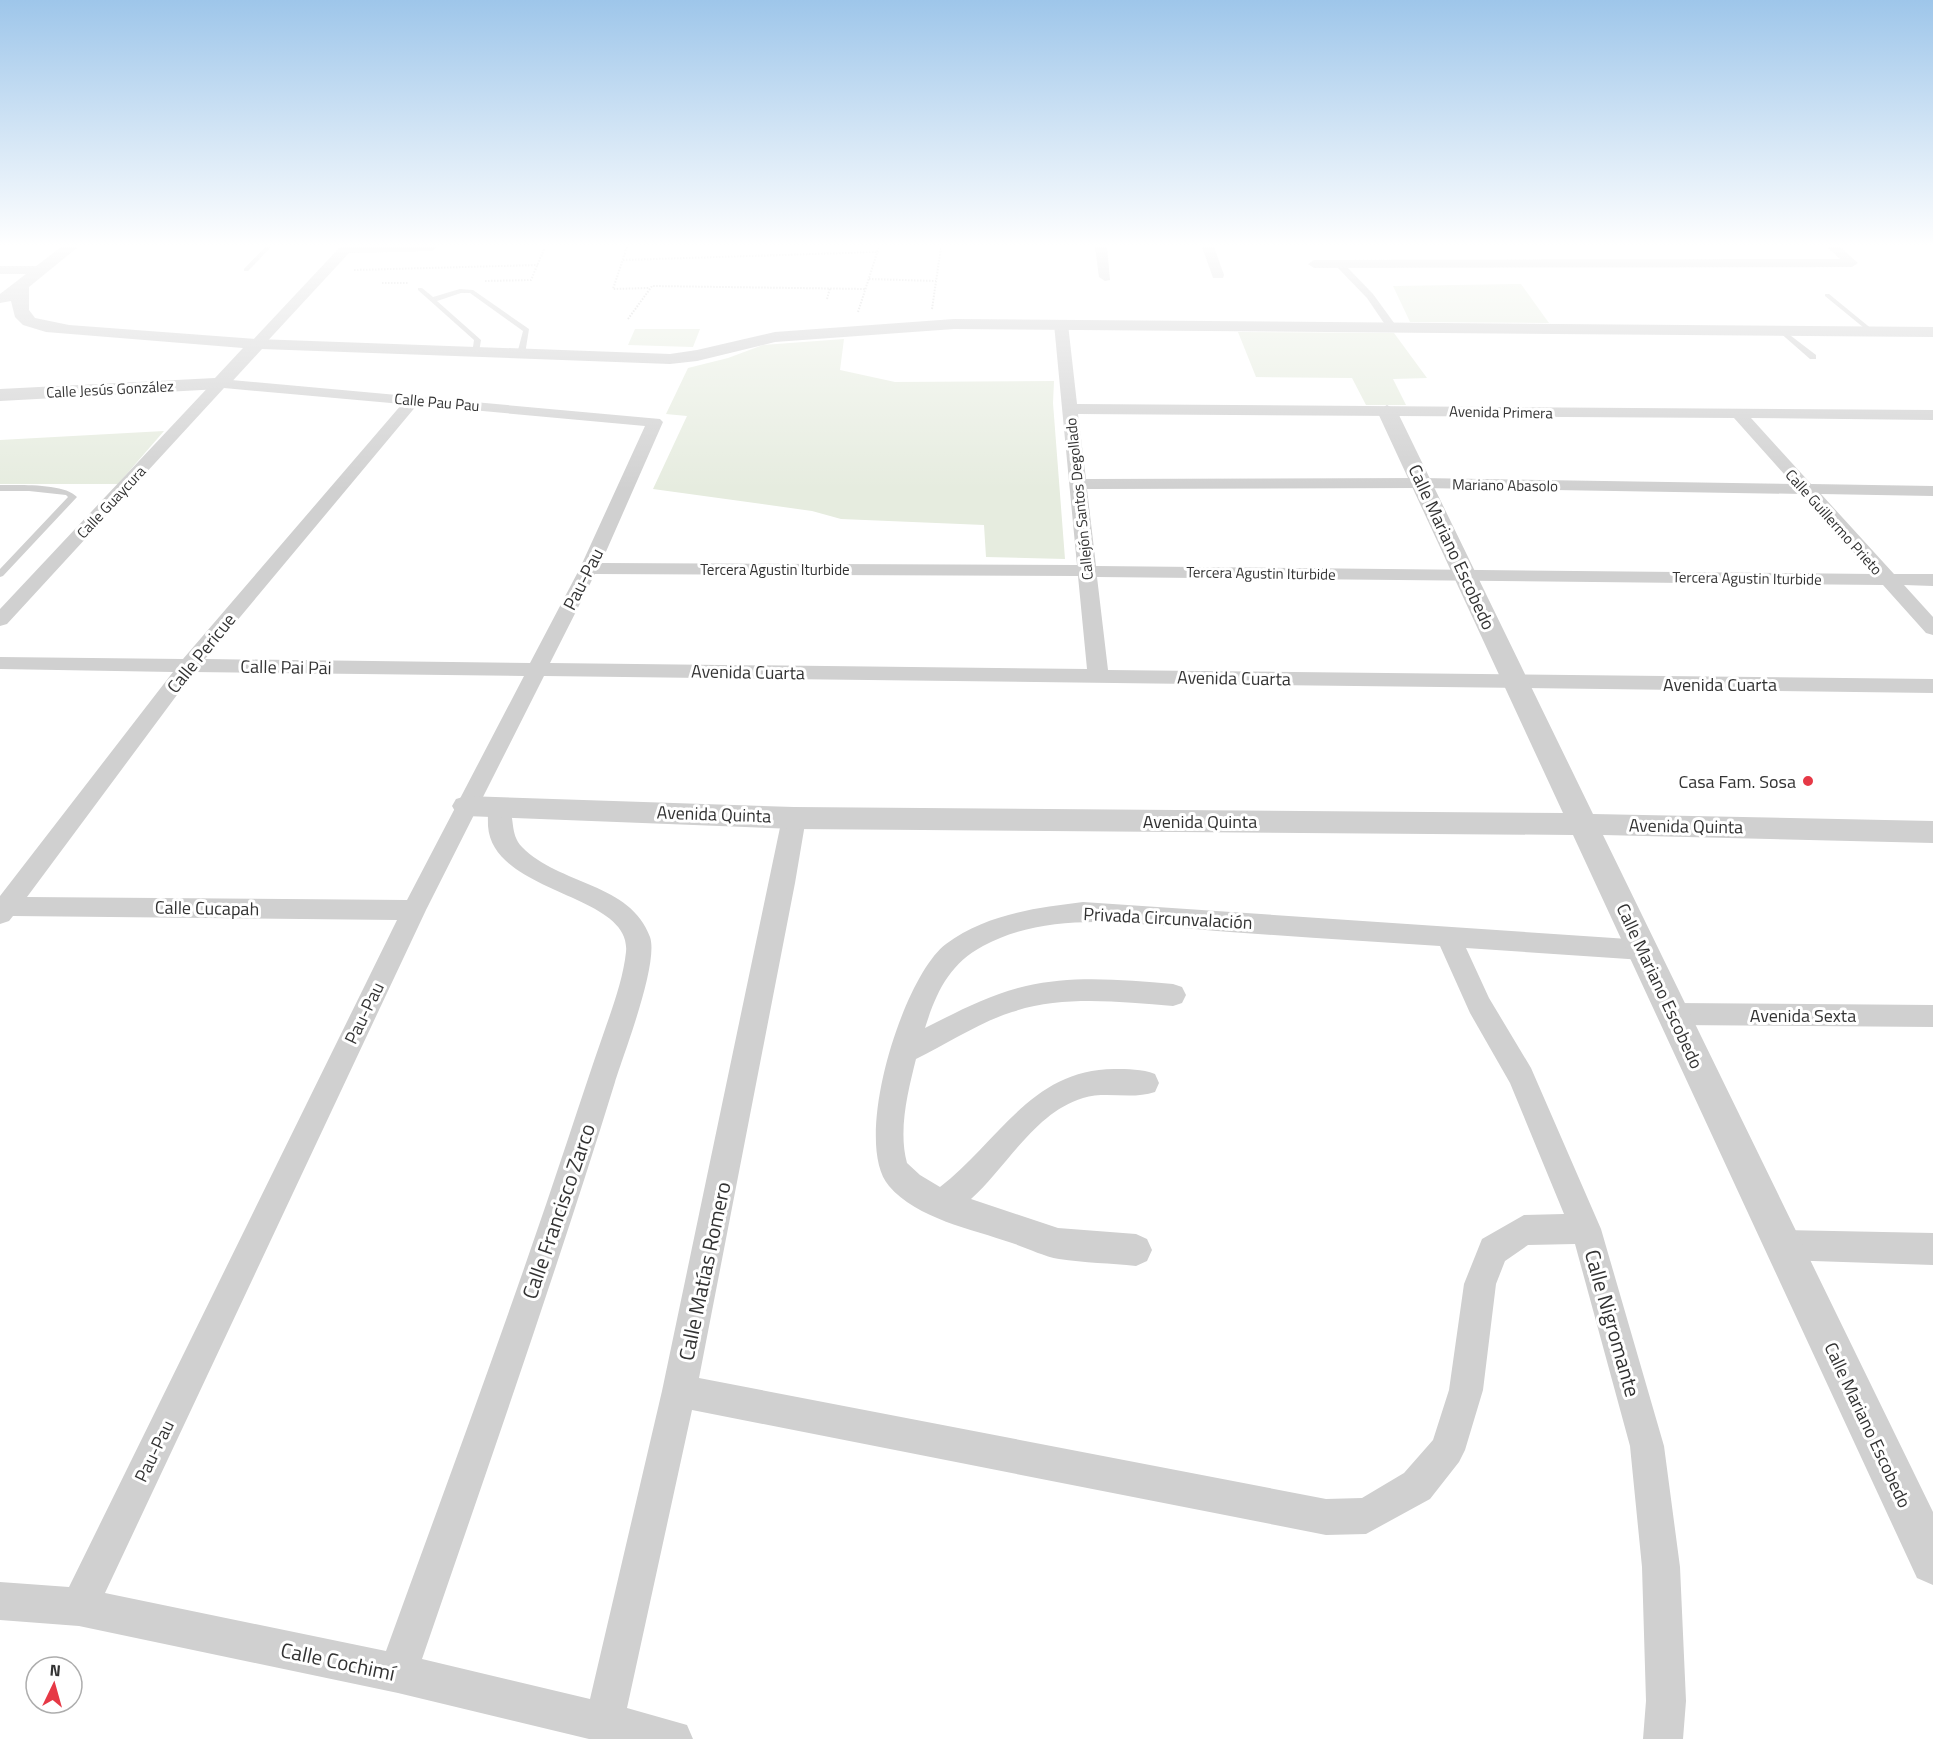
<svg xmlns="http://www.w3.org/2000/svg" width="1933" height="1739" font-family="'Titillium Web',sans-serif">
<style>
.green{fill:#e6ecdf}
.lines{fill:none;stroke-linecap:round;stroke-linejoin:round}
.path{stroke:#cdcdcd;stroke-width:2;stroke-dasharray:1.5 1.5;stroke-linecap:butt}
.service{fill:#d0d0d0;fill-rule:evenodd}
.pedestrian{fill:#d0d0d0;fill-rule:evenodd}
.minor{fill:#d0d0d0;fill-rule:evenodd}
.tertiary{fill:#d0d0d0;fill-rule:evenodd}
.poi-dot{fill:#e63946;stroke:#fff;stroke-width:2}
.labels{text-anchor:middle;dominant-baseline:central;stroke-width:6;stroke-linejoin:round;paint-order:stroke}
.far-street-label{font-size:15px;fill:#333;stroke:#fff}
.street-label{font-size:18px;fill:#333;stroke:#fff}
.poi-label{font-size:18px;fill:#333;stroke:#fff;text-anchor:end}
.near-street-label{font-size:21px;fill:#333;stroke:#fff}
</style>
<rect width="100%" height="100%" fill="#fff"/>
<!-- green -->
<path class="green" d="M1521 284 1549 323 1410 322 1393 286Z
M635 329H700L693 347 628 345Z
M1238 332 1394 333 1427 378 1393 379 1406 405H1366L1352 378 1256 377Z
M844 339 840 370 895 382 1054 381 1053 403 1065 559 986 557 984 525 841 519 812 511 653 489 687 416 666 414 688 368 728 358 763 345Z
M164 431 118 484H0V440Z"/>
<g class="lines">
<!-- path -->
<path class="path" d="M627 247 613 289 649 288
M623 260 877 252
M354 270 538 265
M869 279 936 281
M485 281 531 280 545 247
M382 283H408
M827 299 830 288
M932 309 941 247
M858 312 879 247
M628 319 652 286 866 289"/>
<!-- service -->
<path class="service" d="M265 247H271L248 271H244V269Z
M418 288H422L433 297 460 289 473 290 529 329 525 354 521 356 517 354 523 331 470 293H461L437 301 481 340 479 352 472 354 474 340 418 290Z
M1825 294H1829L1873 330V332H1869L1825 296Z
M1778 329H1782L1816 355V359H1810L1778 331Z
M0 485C18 485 65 483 77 497L3 576 0 577V569L68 497 66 495 29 491H0Z"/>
<!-- pedestrian -->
<path class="pedestrian" d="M1336 262H1342L1373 294 1397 327 1396 329H1388L1367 298 1336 266Z"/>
<!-- minor -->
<path class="minor" d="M340 247H438L432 251 349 253 262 347H252V341Z
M1095 247H1107L1110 280 1105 281 1099 277Z
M1202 247H1214L1224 275 1223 278H1213L1212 275Z
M1827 247H1840L1858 263 1852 267 1314 268 1308 264 1314 260 1840 259Z
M0 266H43L49 270 43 274H0Z
M1061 320 1068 324 1077 404 1933 410V420L1751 418 1811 484 1933 486V496L1821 494 1894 574H1933V586L1904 585 1933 617V635L1926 633 1883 585 1097 577 1108 670 1933 679V693L544 676 426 910 105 1593 386 1651C448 1480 512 1309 569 1136 580 1103 591 1069 603 1035 612 1009 623 980 626 952 632 893 493 895 488 826 488 818 487 810 491 803L499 801 507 803C516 818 509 833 522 847 559 885 631 883 650 937 659 963 624 1053 615 1082 555 1276 488 1467 422 1659L590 1699 662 1391 782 818 786 812 794 810 802 812 806 818 795 883 699 1378 1326 1499 1362 1498 1404 1473 1433 1440 1449 1390 1464 1284 1482 1239 1524 1215 1564 1214 1510 1083 1470 1013 1440 946C1370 942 1300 937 1230 932 1151 927 1057 906 983 946 949 964 936 993 925 1028 957 1012 990 994 1026 986 1074 975 1124 980 1173 984L1182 987 1186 995 1182 1003 1173 1006C1120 1002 1064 995 1012 1012 978 1023 947 1044 916 1059 908 1091 898 1130 907 1163L920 1175 940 1187C997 1143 1032 1069 1114 1069 1128 1069 1142 1069 1155 1074L1159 1083 1155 1092C1132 1100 1106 1091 1083 1098 1034 1113 1007 1167 971 1199L1058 1228 1136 1234 1147 1239 1152 1250 1147 1261 1136 1266C1111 1263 1084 1263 1059 1259 1043 1256 1027 1248 1012 1243 972 1229 917 1219 889 1186 851 1142 903 976 946 944 986 914 1035 908 1083 902L1643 940 1652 943 1656 950 1652 957 1643 960 1466 948 1489 998 1531 1068 1601 1229 1664 1446 1680 1567 1686 1701 1683 1739H1643L1646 1701 1642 1567 1630 1446 1575 1244 1528 1245 1505 1261 1496 1284 1483 1390 1465 1450 1459 1462 1430 1499 1366 1534 1326 1535 692 1410 627 1708 687 1725 693 1739H589L398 1693 79 1626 0 1620V1582L69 1587 397 920 13 916 9 921 0 924V896L173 672 0 669V657L183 659 402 404 224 388 7 624 0 626V609L215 380 220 379 660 419 663 422 601 563 1077 565 1054 324ZM417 405 645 426 580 568 530 663 205 659ZM1078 414 1734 418 1793 484 1422 478 1086 479ZM1422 488 1802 494 1873 574 1096 566 1087 489ZM595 574 1078 576 1087 669 550 663ZM194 672 524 676 407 900 27 897Z
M1673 1003 1933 1005V1027L1673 1025 1664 1022 1660 1014 1664 1006Z
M1783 1230 1933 1233V1265L1783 1260 1772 1256 1767 1245 1772 1234Z"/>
<!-- tertiary -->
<path class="tertiary" d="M61 247H78L29 287V310L35 318 69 325 257 339 670 354 697 350 775 332 954 319 1933 327V337L954 329 775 342 697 361 670 364 262 349 227 387 220 389 0 401V389L215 378 243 348 46 332 23 325 15 317 11 301 0 303V294Z
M1387 405 1397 411 1593 814 1933 821V843L1603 835 1933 1512V1585L1917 1578 1573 835 794 829 466 816 456 813 452 806 456 799 466 796 794 807 1563 813 1377 411Z"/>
</g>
<!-- sky -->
<linearGradient id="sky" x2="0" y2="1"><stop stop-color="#9ec6ea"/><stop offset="0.5" stop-color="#fff"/><stop offset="1" stop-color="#fff" stop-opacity="0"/></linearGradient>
<rect width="1933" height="490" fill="url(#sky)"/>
<!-- markers -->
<circle class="poi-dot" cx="1808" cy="781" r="6"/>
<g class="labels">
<!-- far-street labels -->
<g class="far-street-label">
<text transform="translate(110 389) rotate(-3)">Calle Jesús González</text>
<text transform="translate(437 402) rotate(5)">Calle Pau Pau</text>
<text transform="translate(1501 412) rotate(1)">Avenida Primera</text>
<text transform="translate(1505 485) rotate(1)">Mariano Abasolo</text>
<text transform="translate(1079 499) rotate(-96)">Callejón Santos Degollado</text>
<text transform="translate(111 502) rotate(-47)">Calle Guaycura</text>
<text transform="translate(1834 522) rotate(48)">Calle Guillermo Prieto</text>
<text x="775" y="569">Tercera Agustin Iturbide</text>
<text transform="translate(1261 573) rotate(1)">Tercera Agustin Iturbide</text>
<text transform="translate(1747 578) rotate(1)">Tercera Agustin Iturbide</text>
</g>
<!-- street labels -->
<g class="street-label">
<text transform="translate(1452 547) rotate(65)">Calle Mariano Escobedo</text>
<text transform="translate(583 579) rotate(-63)">Pau-Pau</text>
<text transform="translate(201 653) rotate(-51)">Calle Pericue</text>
<text transform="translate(286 667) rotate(1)">Calle Pai Pai</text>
<text transform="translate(748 672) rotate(1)">Avenida Cuarta</text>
<text transform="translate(1234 678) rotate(1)">Avenida Cuarta</text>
<text x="1720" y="684">Avenida Cuarta</text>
<text transform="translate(714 814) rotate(2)">Avenida Quinta</text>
<text x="1200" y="821">Avenida Quinta</text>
<text transform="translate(1686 826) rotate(1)">Avenida Quinta</text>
<text transform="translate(207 908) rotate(1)">Calle Cucapah</text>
<text transform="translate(1168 918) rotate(3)">Privada Circunvalación</text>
<text transform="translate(1660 986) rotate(65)">Calle Mariano Escobedo</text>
<text transform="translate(364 1013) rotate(-64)">Pau-Pau</text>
<text x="1803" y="1015">Avenida Sexta</text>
<text transform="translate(1868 1425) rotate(65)">Calle Mariano Escobedo</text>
<text transform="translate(154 1451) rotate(-64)">Pau-Pau</text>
</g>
<!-- poi labels -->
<g class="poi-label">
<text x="1796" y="781">Casa Fam. Sosa</text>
</g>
<!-- near-street labels -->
<g class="near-street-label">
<text transform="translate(558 1211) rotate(-71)">Calle Francisco Zarco</text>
<text transform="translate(704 1271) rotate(-78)">Calle Matías Romero</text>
<text transform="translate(1613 1323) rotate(74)">Calle Nigromante</text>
<text transform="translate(338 1661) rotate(12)">Calle Cochimí</text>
</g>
</g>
<!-- north arrow -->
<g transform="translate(54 1685) rotate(5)"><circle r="28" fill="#ffffff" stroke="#adadad" stroke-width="1.5"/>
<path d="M0-4.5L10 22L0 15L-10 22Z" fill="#e63946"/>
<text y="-9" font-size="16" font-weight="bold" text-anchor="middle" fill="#333333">N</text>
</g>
</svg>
